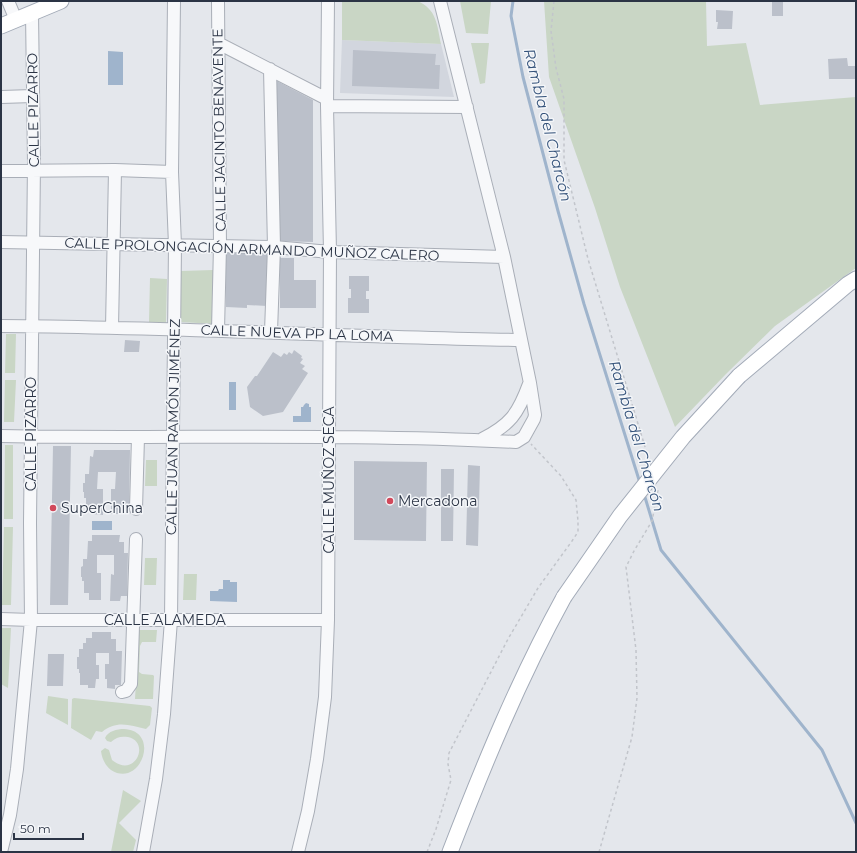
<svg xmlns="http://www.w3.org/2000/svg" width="857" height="853" font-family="Montserrat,sans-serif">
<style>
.built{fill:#d2d6de}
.green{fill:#c9d6c5}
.water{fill:#9fb4cc}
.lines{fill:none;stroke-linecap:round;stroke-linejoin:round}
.stream{stroke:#9fb4cc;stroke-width:3}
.building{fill:#bbc0ca}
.minor-casing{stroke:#a9aeb7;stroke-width:14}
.major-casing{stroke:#a3abb8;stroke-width:17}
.path{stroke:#c2c5cb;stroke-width:1.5;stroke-dasharray:3 3;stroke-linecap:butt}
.minor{stroke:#f7f8fa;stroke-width:12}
.major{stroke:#fff;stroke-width:15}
.major-bridge-casing{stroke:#a3abb8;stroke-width:17;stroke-linecap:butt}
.major-bridge{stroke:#fff;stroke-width:15}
.poi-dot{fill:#d1495b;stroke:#f4f6f9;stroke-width:1.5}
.labels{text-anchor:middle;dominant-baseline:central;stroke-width:3;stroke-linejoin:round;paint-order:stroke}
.street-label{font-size:14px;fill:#2b3445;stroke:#f4f6f9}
.poi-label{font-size:14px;fill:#2b3445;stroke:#f4f6f9;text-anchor:start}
.water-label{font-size:15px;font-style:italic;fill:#34527a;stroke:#f4f6f9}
</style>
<rect width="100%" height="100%" fill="#e4e7ec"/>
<!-- built -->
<path class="built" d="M342 40 441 44 454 97 340 93Z"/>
<!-- green -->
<path class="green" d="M342 1H417C437 9 437 25 441 44L342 40Z
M460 1H491L488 34 466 33Z
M544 1H706L707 46 746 43 760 105 856 97V268L775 326 726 374 675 427 620 287 595 208 549 77Z
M471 43H489L485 83 480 84Z
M213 270 214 324 181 322V271Z
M150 278 167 279 166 323 149 322Z
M6 334H16L15 373H5Z
M5 380H16L14 422H4Z
M5 445H13V519H4Z
M146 460H157V486H145Z
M4 527H13L11 605H2Z
M145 558H157L156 585H144Z
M184 574H197L196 600H183Z
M2 628H11L8 688 1 684Z
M139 630H157L156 642H142L140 646 139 672 142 674 153 675 154 676 153 699H135Z
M48 696 68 699V725L46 713Z
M74 698 150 706 152 708 150 725 146 729C130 725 116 720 102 732L96 731 91 740 71 728 72 699Z
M124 729C162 731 140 789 111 770 105 765 102 759 101 751L105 748 109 750 112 760C135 779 151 742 128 737 121 736 116 737 111 742L107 741 105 738C108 731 117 729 124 729Z
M123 790 141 801 119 823 136 840 133 852H111Z"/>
<!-- water -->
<path class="water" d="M108 51 123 52V85H108Z
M229 382H236V410H229Z
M306 403 309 404V407H311V422H293V416H301V407H303L304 405Z
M92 521H112V530H92Z
M223 580H230V582H237V602L210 601V591H218L219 589H223Z"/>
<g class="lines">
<!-- stream -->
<path class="stream" d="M513 1 511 16 523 77 558 211 584 304 640 483
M644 494 661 550 822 750 856 823"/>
</g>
<!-- building -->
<path class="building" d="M772 2H783V16H772Z
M716 10 733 11 732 29H717L718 22H716Z
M353 50 436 54 435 65H440L439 89 352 86Z
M847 58 848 66H856V79H829L828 59Z
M275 80 313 100V242L276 241Z
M226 253H268L267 306 247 305V308L226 307Z
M280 258H294V280H316V308H280Z
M349 276H369V291H366V299H369V313H348V298H351V289H349Z
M125 340 140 341 139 352H124Z
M294 350 302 356 301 358 303 359 300 363 305 366 302 369 308 373 283 412 263 416 250 407 247 387 255 376H257L273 352 281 357 284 353 287 355 289 352 292 354Z
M53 446H71L68 605H50Z
M94 450H130L129 511H121V514H111V489H115L116 472H98L97 489H103V515L92 514V508H86V498H84V492H83V483H85V474H89L90 456 93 457Z
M354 461 427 462 426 541 354 540Z
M468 465 480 466 478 546 466 545Z
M441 469H454L453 541H441Z
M92 535H120L119 542H124V553H128L127 596H121L120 601H110L111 574 114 575V555H97V573H101V600H89V593H84V581H82V577H81V567L83 566V559H87L88 541H92Z
M92 632H111V639H116V651H122L121 685H115V689L107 688V679H105V664H109V653H96V665H99V679H96L95 688H88V685H80V673H79V669H77V657H79V649H83V643H86V638H92Z
M48 654H64L63 686H47Z"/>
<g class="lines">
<defs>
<path id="minor" d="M8 1 16 20
M218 43 327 99
M270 69 274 247 271 332
M1 97 33 96
M327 106 467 107
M1 171 115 170 172 172
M1 242 274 247 330 252 504 257
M1 326C174 327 348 337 521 340
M112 328 115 170
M218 330 220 246 218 1
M1 436C173 439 345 433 516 442L524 437 534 419 535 415 530 383 504 257 440 1
M482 439C510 425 518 414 529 384
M136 509 138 437
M1 619 31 620H328
M122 692 126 691 131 684 136 539
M1 852 10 815 17 769 31 620 30 523 34 163 32 13
M143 852 156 779 164 714 171 620 175 245 172 172 174 1
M298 852 308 811 317 759 325 697 328 620 330 252 327 106 328 1"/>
<path id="major" d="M1 26 61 1
M739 376 848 284 856 279
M450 852C484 764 519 679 564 597"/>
</defs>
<!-- minor casing -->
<use href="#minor" class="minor-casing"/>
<!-- major casing -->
<use href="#major" class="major-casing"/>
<!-- path -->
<path class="path" d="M554 1 551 31 556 68 564 99V160L588 259 649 460
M427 852 436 829 451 780 448 764 449 753 508 639 538 588 572 541 578 532V521L576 500 561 476 531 444
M599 852 632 737 637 698 636 650 626 567 634 551 652 521 658 490 657 488"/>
<!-- minor -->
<use href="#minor" class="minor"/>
<!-- major -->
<use href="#major" class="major"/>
<defs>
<path id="major-bridge" d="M564 597 620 516 683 437 739 376"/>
</defs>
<!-- major-bridge casing -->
<use href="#major-bridge" class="major-bridge-casing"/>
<!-- major-bridge -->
<use href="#major-bridge" class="major-bridge"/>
</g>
<!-- markers -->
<g class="poi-dot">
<circle cx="390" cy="501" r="4"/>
<circle cx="53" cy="508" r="4"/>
</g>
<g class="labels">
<!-- street labels -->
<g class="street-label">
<text transform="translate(33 110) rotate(-91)">CALLE PIZARRO</text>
<text transform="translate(219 130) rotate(-91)">CALLE JACINTO BENAVENTE</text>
<text transform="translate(252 249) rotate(2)">CALLE PROLONGACIÓN ARMANDO MUÑOZ CALERO</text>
<text transform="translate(297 333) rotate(2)">CALLE NUEVA PP LA LOMA</text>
<text transform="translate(173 427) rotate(-89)">CALLE JUAN RAMÓN JIMÉNEZ</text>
<text transform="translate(31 434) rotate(-90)">CALLE PIZARRO</text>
<text transform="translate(329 480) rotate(-90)">CALLE MUÑOZ SECA</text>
<text x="165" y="620">CALLE ALAMEDA</text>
</g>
<!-- poi labels -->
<g class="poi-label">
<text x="398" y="501">Mercadona</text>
<text x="61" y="508">SuperChina</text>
</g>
<!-- water labels -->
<g class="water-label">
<text transform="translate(548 125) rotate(76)">Rambla del Charcón</text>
<text transform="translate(637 436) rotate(73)">Rambla del Charcón</text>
</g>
</g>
<!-- border -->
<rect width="857" height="853" fill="none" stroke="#2b3445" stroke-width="4"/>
<!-- scale -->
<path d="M14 833v6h69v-6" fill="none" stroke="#2b3445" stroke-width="2"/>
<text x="20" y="833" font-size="12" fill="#2b3445" stroke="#f4f6f9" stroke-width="3" paint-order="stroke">50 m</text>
</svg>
